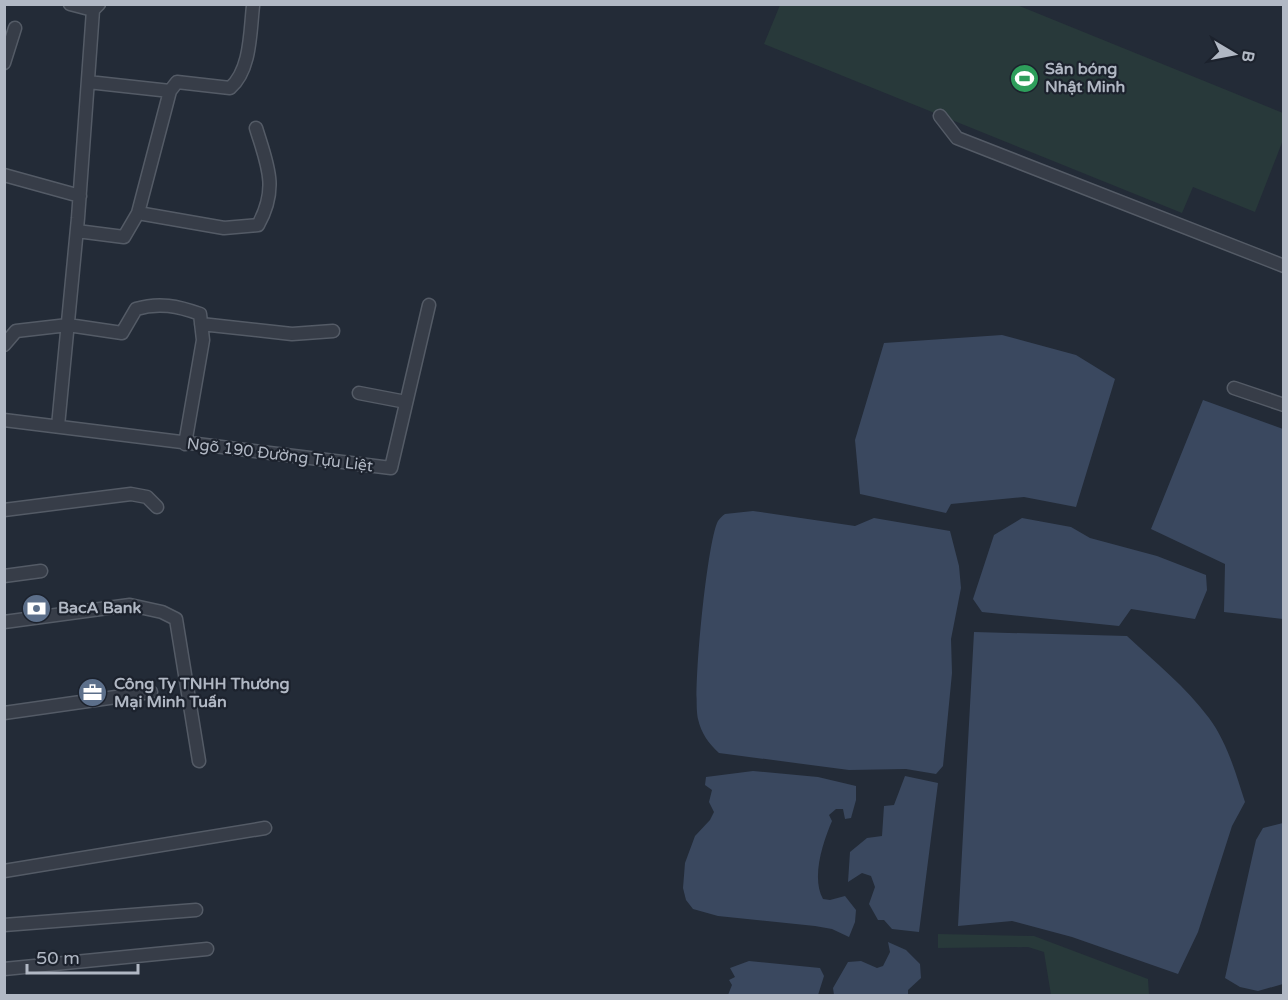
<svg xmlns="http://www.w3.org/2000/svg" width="1288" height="1000" font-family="'Varela Round',sans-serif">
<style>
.green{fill:#28393a}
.water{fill:#3a485f}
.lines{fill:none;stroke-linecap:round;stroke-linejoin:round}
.street-casing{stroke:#545b66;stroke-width:15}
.street{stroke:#373d48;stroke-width:12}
.labels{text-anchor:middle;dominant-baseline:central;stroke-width:4.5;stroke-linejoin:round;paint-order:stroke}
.poi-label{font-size:16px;font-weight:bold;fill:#b1b8c4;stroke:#1c222d;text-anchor:start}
.street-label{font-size:16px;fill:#b1b8c4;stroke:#1c222d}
</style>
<rect width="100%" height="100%" fill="#232b37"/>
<!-- green -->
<path class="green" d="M780 5H1017L1283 113V140L1255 212 1193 187 1182 213 764 44Z
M938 934 1034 936 1148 979 1149 995H1051L1044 952 1028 947 938 948Z"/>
<!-- water -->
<path class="water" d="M1002 335 1076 355 1115 379 1076 507 1024 497 951 504 946 513 860 494 855 440 884 343Z
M1203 400 1283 429V619L1224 612 1225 564 1151 529Z
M753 511 855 526 874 518 950 531 959 566 961 588 951 639 952 673 943 766 936 774 906 769 849 770 719 753C709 744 701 733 698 719 692 695 707 541 718 521 720 518 722 516 725 514Z
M1022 518 1071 527 1090 538 1157 556 1206 575 1207 590 1195 619 1131 609 1119 626 982 612 973 599 994 535Z
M974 632 1127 636C1155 662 1186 687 1209 718 1227 742 1236 774 1245 802L1232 826 1198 932 1178 974 1072 937 1012 921 958 926Z
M753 771 818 777 856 786V800L851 818 845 819 843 809H836L829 815 832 821C823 842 811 878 823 899L830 900 845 896 856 910 855 922 849 937 832 929 815 926 718 916 693 909 686 900 683 888 685 863 695 836 710 820 714 812 709 802 712 790 705 785 706 777Z
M905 776 938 783 919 932 892 929 884 920H878L869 904 875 887 871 876 862 873 848 882 850 852 867 838 882 836 884 806 894 805Z
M1283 823V984L1258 991 1240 987 1225 978 1256 840 1263 828Z
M888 942 906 950 920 964 921 978 908 990V995H834L833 988 848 962 861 961 877 968 883 966 890 952Z
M749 961 820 968 824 976 818 995H728L732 985 729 980 735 977 730 968Z"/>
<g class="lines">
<defs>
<path id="street" d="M70 4 93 10
M4 63 15 28
M88 82 170 91
M940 116 957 138 1284 266
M4 175 80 196
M138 213 224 228 258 225C279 188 267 164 256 128
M77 231 124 237 138 213 170 91 177 82 230 88C251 70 250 32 253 6
M201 324 292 334 333 331
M4 345 16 331 68 325 122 333 136 309C159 302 178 306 200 314L203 340 185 444
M1234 388 1284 405
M359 393 406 402
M4 420 391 468 429 305
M58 426 78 218 93 10 99 4
M4 510 131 494 147 497 157 507
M4 576 41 571
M4 622 130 605 162 612 176 619 199 761
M4 713 151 692
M4 871 265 828
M4 925 196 910
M4 969 207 949"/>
</defs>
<!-- street casing -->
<use href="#street" class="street-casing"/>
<!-- street -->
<use href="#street" class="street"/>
</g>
<!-- icons -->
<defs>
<symbol id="stadium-disc" viewBox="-11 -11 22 22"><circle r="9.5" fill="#2e9e5b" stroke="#1c222d"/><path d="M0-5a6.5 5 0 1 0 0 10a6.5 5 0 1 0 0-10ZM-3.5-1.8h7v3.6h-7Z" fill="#fff"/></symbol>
<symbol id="bank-disc" viewBox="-11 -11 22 22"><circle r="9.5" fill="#5c6f8a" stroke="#1c222d"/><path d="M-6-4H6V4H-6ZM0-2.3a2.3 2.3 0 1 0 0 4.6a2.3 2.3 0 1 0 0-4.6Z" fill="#fff"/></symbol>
<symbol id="office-disc" viewBox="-11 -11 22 22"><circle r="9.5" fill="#5c6f8a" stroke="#1c222d"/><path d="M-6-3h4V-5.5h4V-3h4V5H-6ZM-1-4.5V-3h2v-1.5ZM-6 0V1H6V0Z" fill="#fff"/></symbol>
</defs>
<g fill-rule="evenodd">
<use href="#stadium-disc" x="1008" y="62" width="33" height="33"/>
<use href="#bank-disc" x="20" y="592" width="33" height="33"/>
<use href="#office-disc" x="76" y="676" width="33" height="33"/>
</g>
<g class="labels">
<!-- poi labels -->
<g class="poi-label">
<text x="1045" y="69">Sân bóng<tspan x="1045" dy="18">Nhật Minh</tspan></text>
<text x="58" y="608">BacA Bank</text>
<text x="114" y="684">Công Ty TNHH Thương<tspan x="114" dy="18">Mại Minh Tuấn</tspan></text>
</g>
<!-- street labels -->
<g class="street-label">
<text transform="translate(280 455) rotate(7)">Ngõ 190 Đường Tựu Liệt</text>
</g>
</g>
<!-- border -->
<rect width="1288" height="1000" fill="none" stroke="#b1b8c4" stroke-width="12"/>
<!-- north arrow -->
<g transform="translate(1234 54) rotate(100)" stroke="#1c222d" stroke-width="4.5" paint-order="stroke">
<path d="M0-4.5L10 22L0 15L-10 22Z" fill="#b1b8c4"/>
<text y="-9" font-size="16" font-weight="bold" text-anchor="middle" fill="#b1b8c4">B</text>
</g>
<!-- scale -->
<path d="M27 964v9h111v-9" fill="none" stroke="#b1b8c4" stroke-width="3"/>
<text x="36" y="964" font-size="18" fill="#b1b8c4" stroke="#1c222d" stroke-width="4.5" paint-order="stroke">50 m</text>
</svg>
